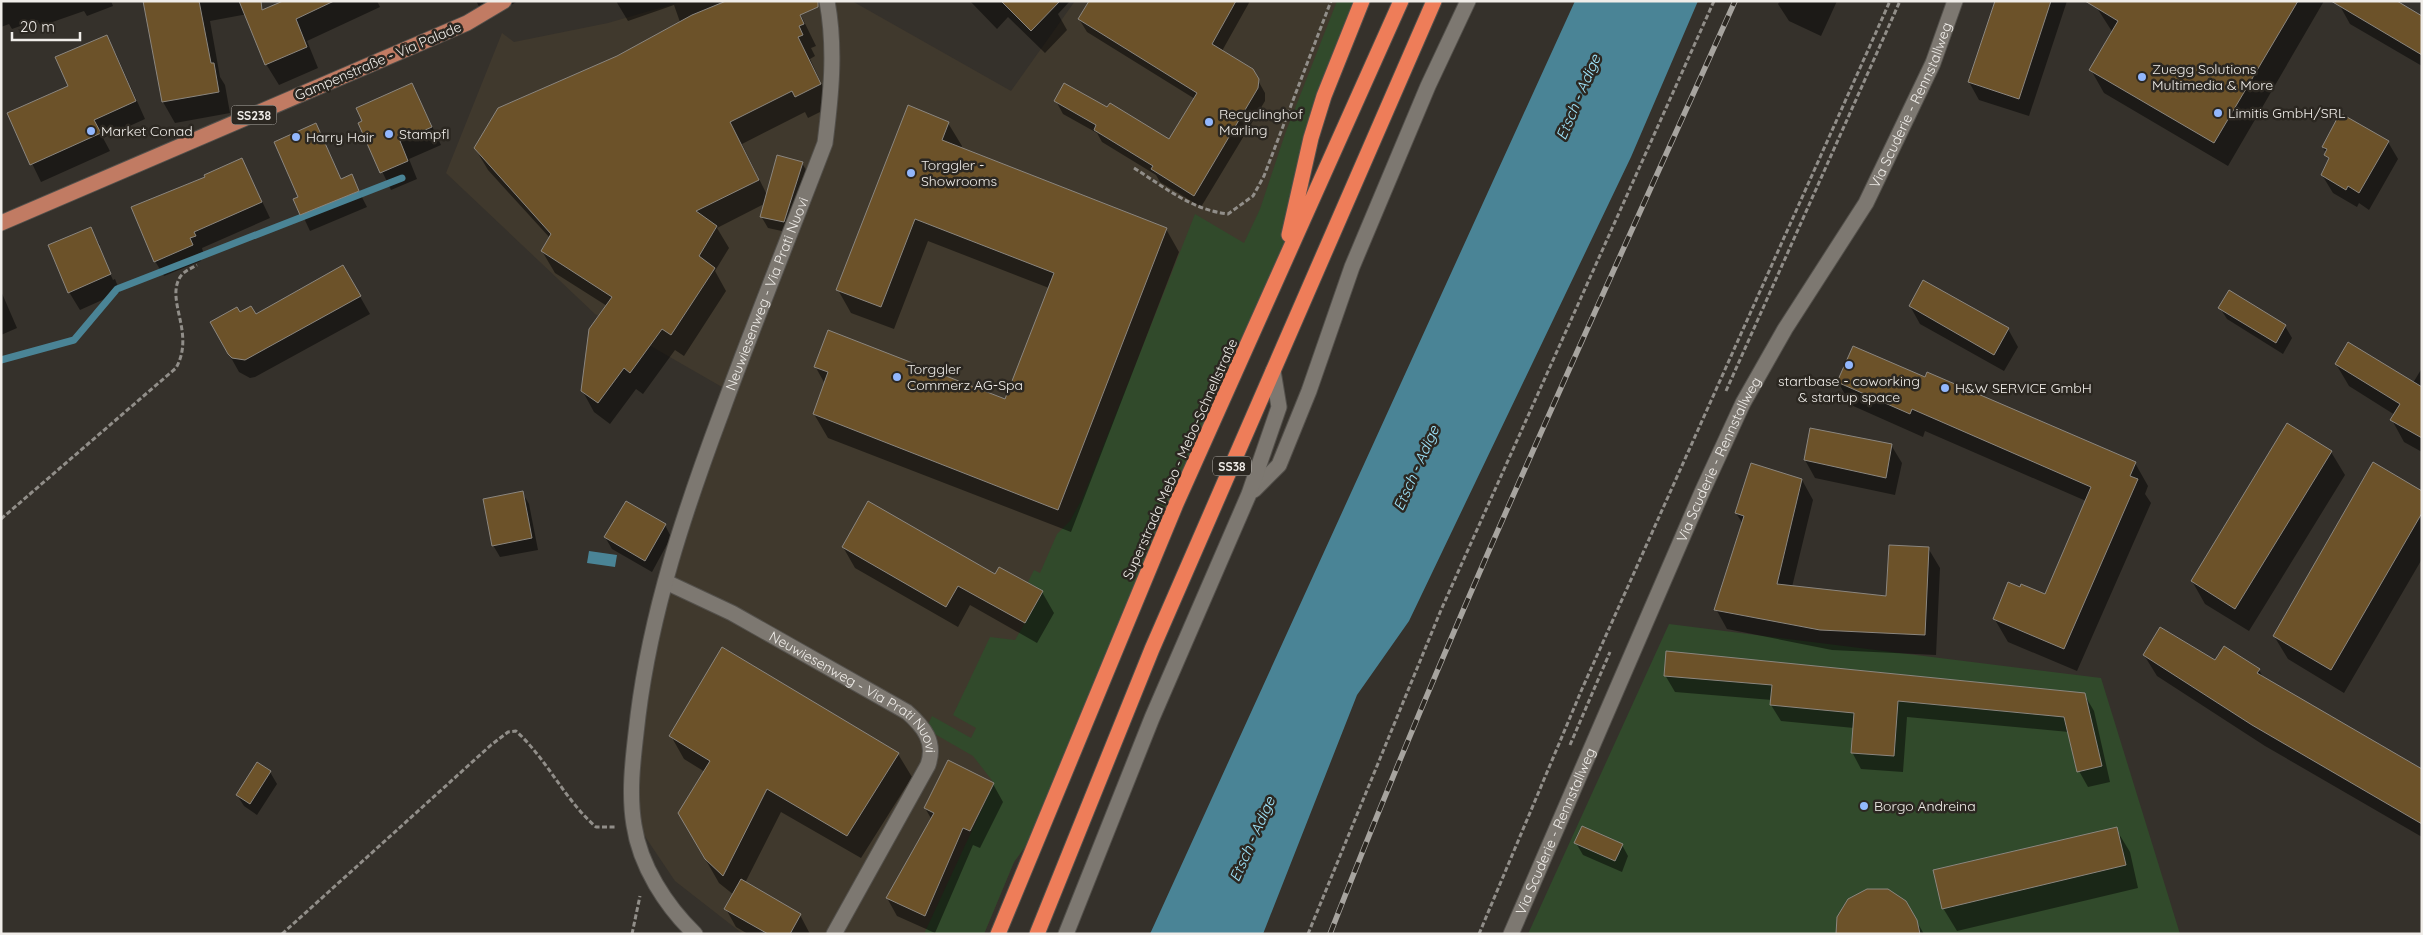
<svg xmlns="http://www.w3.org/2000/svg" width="2423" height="935" font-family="Quicksand,sans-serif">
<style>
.built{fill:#40392d}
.green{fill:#314a2b}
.water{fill:#4a8496}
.shadow{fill:#0007;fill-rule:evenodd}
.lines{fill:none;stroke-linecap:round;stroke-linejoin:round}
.stream{stroke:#4a8496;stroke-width:7}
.building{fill:#6c5229;stroke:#8b867f}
.minor-casing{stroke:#53504b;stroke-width:17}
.major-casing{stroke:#53504b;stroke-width:17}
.highway-casing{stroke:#53504b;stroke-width:17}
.path{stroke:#918e89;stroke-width:3;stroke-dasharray:5 2.5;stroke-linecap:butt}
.minor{stroke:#7d7871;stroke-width:15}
.major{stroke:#c17b63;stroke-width:15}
.highway{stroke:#ee7d59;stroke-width:15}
.rail-casing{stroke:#a7a49f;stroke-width:5.5}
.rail{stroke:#2b2721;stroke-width:4;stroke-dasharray:11;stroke-linecap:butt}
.poi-dot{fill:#92b7fd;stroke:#2b2721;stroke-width:2}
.labels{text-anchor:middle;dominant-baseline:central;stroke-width:5;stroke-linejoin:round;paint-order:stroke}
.shield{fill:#2b2721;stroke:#b5b2ad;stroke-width:1}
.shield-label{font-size:12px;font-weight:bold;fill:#f0ede9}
.street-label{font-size:14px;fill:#f0ede9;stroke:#2b2721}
.poi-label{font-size:14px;fill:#f0ede9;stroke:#2b2721;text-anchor:start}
.water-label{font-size:15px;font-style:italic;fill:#a0e7fe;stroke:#2b2721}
</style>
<rect width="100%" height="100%" fill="#35312b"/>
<!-- built -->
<path class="built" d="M684 1H852L1011 91 1075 1H1362L1045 819 1014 862 984 934H743L675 881 640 829 634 786 652 635 649 608 722 387 595 314 446 173 502 33 514 42 608 23Z"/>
<!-- green -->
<path class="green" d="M1337 1H1362L1345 41 1281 272 1045 819 1014 862 984 934H924L994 783 973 756 926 729 932 716 971 738 976 728 953 715 990 637 1015 640 1043 592 1028 582 1034 570 1040 573 1057 534 1070 521 1083 497 1195 214 1244 243 1260 209 1285 134Z
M1669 624 2101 678 2180 934H1528Z"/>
<!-- water -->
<path class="water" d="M1575 1H1698L1631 157 1409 621 1357 695 1263 934H1150Z
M589 551 617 555 615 567 587 563Z"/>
<!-- shadow -->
<path class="shadow" d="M1 1H111L113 6 87 16 84 11 41 26 37 20 12 29 9 24 1 27Z
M144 1H252L253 13 210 21 220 77 225 85 230 113 175 123 163 102Z
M286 1H377L380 7 307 41 318 68 279 85 266 64Z
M476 1H518L486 19Z
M616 1H794L816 46 811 48 815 56 810 59 832 106 808 118 805 112 742 144 767 195 802 163 809 175 791 233 768 228 761 216 764 204 717 228 729 248 715 271 726 291 684 356 675 350 643 394 636 389 610 424 594 412 582 390 607 306 555 273 542 251 550 238 488 170 475 148 617 57 680 22 674 5 628 21Z
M970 1H1070L1058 14 1067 30 1045 53 1008 17 997 29Z
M1157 1H1250L1222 51 1252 70 1265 93V101L1201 207 1160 182 1156 175 1102 142 1097 133 1063 114 1056 101 1169 141 1195 99 1087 32 1079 19Z
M1780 1H1837L1821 36 1789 21 1778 4Z
M1996 1H2067L2029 116 1979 100 1969 82Z
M2102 1H2324L2228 166 2104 93 2091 70 2113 33 2097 8Z
M2340 6 2422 17V66L2350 24Z
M106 36 116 54 145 119 103 138 110 151 41 182 8 114 70 86Z
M412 84 441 145 409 159 417 179 391 190 359 123Z
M948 123 962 146 961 149 1166 229 1179 252 1071 532 828 438 814 414 825 384 815 366 1006 401 1049 288 928 241 894 329 851 313 838 290Z
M315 125 342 180 351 176 367 207 310 231 295 199 300 197ZM356 191V193L306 214V212Z
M2388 142 2398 159 2369 210 2359 203 2357 207 2333 193 2322 175 2329 161 2323 147Z
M242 160 270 218 202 248 203 252 198 254 201 261 164 276 155 261 207 178Z
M90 228 100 245H97L113 280 115 279 120 292 80 310 69 292Z
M343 267 370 314 255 377 250 378 239 372 211 322 256 316Z
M1 291 17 328 1 335Z
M2229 292 2285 326 2292 338 2283 354 2227 319 2220 308Z
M1910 306 2008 329 2018 347 2004 371 1920 324Z
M2336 364 2413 383 2422 368V452L2404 442 2392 420 2395 415 2349 386Z
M1926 379 2135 463 2148 486 2145 494 2151 503 2077 671 2008 642 1994 618 2045 596 2086 501 1925 431 1923 437 1851 405 1838 382Z
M1891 445 1902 463 1895 495 1815 478 1805 460Z
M2331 452 2345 475 2249 631 2205 604 2192 581Z
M1802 480 1813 500 1792 587 1887 597 1928 548 1940 568 1936 655 1832 650 1727 629 1716 609 1743 524 1736 513Z
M522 492 529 504 538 550 500 557 493 545Z
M2422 492V559L2344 693 2288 659 2274 636Z
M665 525 671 537 652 572 612 549 605 537Z
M843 547 996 575 1042 592 1054 613 1037 643 970 605 958 627 855 568Z
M723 648 898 754 912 777 861 858 781 812 745 883 800 915 810 934H748L736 927 726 909 734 895 719 883 679 813 705 772 684 759 671 736Z
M2144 655 2216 662 2259 670 2264 679 2422 771V837L2265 746 2157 676Z
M1665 675 2084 694 2094 711 2110 782 2088 787 2079 771 2069 732 1907 717 1903 772 1861 769 1852 752 1854 728 1781 721 1771 705 1772 700 1675 692Z
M257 764 270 772 277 784 257 815 244 806 237 795Z
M993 784 1003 802 980 848 973 845 935 933 897 916 887 898 932 820 925 808Z
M2116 829 2130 852 2138 888 1957 931 1943 908Z
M1576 843 1622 845 1628 856 1622 872 1583 855Z
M1905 902 1924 934H1837Z"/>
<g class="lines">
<!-- stream -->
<path class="stream" d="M1 360 74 340 117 289 402 178"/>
</g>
<!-- building -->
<path class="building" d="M143 1H199L211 63H214L219 92 162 102Z
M239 1H261L262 10 283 1H334L296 19 307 47 265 65Z
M726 1H818V7L800 15 804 24 799 26 803 35 798 37 821 84 795 97 792 91 730 122 759 180 696 211 717 226 699 256 715 268 671 335 662 329 630 373 624 368 598 403 581 391 589 329 612 297 541 251 551 234 474 148 498 108 617 56 692 15Z
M1001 1H1060L1031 31Z
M1089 1H1236L1212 44 1253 69 1259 79 1258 88 1194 196 1151 169 1153 166 1094 130 1096 125 1054 101 1064 83 1107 107 1110 103 1169 139 1197 93 1078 19Z
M1995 1H2051L2019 99 1968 82Z
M2085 1H2298L2214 143 2089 70 2118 21Z
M2331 1H2397L2422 16V55Z
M107 35 136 101 94 120 101 133 30 165 7 113 68 86 55 57Z
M412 83 432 127 400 141 408 161 380 173 358 123 362 121 356 108Z
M908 105 949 122 942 140 1167 228 1058 510 813 414 828 372 814 367 828 330 1005 399 1054 273 915 219 881 307 836 290Z
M2340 113 2389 141 2359 193 2348 186 2346 190 2321 175 2329 158 2324 155 2327 149 2322 147Z
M316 123 341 179 352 174 359 191 300 215 293 199 298 197 274 142Z
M777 155 803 162 784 222 760 217Z
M242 158 262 202 194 232 196 236 190 238 193 245 154 262 131 207 205 177 204 175Z
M91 227 111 274 68 293 48 245Z
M343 265 361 296 245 360 232 358 228 354 210 322 237 307 240 312 251 306 256 314Z
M1923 280 2009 328 1994 355 1909 306Z
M2229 290 2286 325 2276 343 2218 308Z
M2348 342 2422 387V438L2390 420 2400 404 2335 364Z
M1853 346 1925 377 1927 372 2136 462 2130 476 2138 479 2064 649 1993 619 2008 582 2020 587 2021 584 2045 594 2091 487 1912 409 1910 414 1837 382Z
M2287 423 2332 451 2235 609 2191 581Z
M1810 428 1892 444 1886 478 1804 460Z
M2373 462 2422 491V513L2331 670 2273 636Z
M1751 463 1802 479 1777 584 1886 596 1889 545 1929 547 1925 635 1820 630 1714 610 1744 516 1735 513Z
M523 491 532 538 492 546 483 499Z
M626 501 666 524 645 561 604 537Z
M868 501 995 574 999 567 1043 591 1025 623 958 586 946 607 842 547Z
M2160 627 2215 660 2224 646 2260 669 2257 673 2422 769V824L2252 725 2143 655Z
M722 647 899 753 847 836 767 789 723 876 705 859 678 813 710 761 669 736Z
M1666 651 2085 693 2102 766 2077 772 2064 717 1898 701 1894 756 1851 753 1854 713 1770 705 1772 685 1664 676Z
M948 760 994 783 970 831 963 828 925 916 886 898 934 813 924 808Z
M257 762 271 771 250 804 236 795Z
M1582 826 1623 844 1615 861 1574 843Z
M2117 827 2126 865 1942 909 1933 870Z
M741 879 801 914 790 934H768L724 909Z
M1867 889H1888L1906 901 1917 920 1920 934H1836L1837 917 1848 899Z"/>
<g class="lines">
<defs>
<g id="minor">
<path d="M1254 490 1279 465 1309 391 1352 267 1428 86 1468 1"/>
<path id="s1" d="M666 582 732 613 907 712C924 727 936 742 928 765L834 934"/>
<path id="s2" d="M695 934C666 906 640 866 634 825 628 789 634 752 638 716 651 611 685 510 722 411 755 321 791 232 825 143 831 96 836 49 827 1"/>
<path d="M1066 934 1152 718 1249 494 1279 407 1273 371"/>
<path id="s3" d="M1511 934 1702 492 1743 403 1785 329 1866 203 1933 63 1955 1"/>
</g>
<path id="major" d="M1 223 467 23 504 1"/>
<path id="highway" d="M1289 235 1311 138 1324 96 1362 1
M998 934 1176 504 1401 1
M1037 934 1152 649 1434 1"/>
</defs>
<!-- minor casing -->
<use href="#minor" class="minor-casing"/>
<!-- major casing -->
<use href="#major" class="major-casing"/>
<!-- highway casing -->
<use href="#highway" class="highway-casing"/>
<!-- path -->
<path class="path" d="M1134 168C1164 187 1192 210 1228 214L1253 196 1264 176 1331 1
M1726 391 1900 1
M1 519 176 368C195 334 167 303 179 279 182 272 190 269 197 265
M1570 745 1610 652
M282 934 491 745 508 732 516 731C547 759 564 799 596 827H616
M632 934 640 896
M1308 934 1441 610 1714 1
M1479 934 1582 689 1890 1"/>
<!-- minor -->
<use href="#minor" class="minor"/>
<!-- major -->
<use href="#major" class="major"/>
<!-- highway -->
<use href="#highway" class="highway"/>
<defs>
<path id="rail" d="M1330 934C1453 618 1596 311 1735 1"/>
</defs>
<!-- rail casing -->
<use href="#rail" class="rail-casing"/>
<!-- rail -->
<use href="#rail" class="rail"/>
</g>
<!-- markers -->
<g class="poi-dot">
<circle cx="2142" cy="77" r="5"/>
<circle cx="2218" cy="113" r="5"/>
<circle cx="1209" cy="122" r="5"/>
<circle cx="91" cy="131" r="5"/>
<circle cx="389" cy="134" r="5"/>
<circle cx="296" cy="137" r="5"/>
<circle cx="911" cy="173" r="5"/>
<circle cx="1849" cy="365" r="5"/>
<circle cx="897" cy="377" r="5"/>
<circle cx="1945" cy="388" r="5"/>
<circle cx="1864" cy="806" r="5"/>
</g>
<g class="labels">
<!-- shield labels -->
<g class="shield">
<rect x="231.5" y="105.5" width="45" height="19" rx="4"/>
<rect x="1213" y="456.5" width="38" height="19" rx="4"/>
</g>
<g class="shield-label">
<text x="254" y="115">SS238</text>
<text x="1232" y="466">SS38</text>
</g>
<!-- street labels -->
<g class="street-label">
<text transform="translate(378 61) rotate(-23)">Gampenstraße - Via Palade</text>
<text stroke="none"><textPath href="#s3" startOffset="922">Via Scuderie - Rennstallweg</textPath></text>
<text stroke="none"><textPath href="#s2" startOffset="679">Neuwiesenweg - Via Prati Nuovi</textPath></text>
<text transform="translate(1180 459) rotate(-66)">Superstrada Mebo - Mebo-Schnellstraße</text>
<text stroke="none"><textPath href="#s3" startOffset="518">Via Scuderie - Rennstallweg</textPath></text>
<text stroke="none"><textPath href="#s1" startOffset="220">Neuwiesenweg - Via Prati Nuovi</textPath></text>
<text stroke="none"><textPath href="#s3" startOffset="112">Via Scuderie - Rennstallweg</textPath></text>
</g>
<!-- poi labels -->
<g class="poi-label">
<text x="2152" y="69">Zuegg Solutions<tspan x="2152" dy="16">Multimedia &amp; More</tspan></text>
<text x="2228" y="113">Limitis GmbH/SRL</text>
<text x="1219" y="114">Recyclinghof<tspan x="1219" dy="16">Marling</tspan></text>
<text x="101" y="131">Market Conad</text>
<text x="399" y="134">Stampfl</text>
<text x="306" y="137">Harry Hair</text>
<text x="921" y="165">Torggler -<tspan x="921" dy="16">Showrooms</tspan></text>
<text x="907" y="369">Torggler<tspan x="907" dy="16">Commerz AG-Spa</tspan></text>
<text x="1849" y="381" text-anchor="middle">startbase - coworking<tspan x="1849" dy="16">&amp; startup space</tspan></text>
<text x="1955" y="388">H&amp;W SERVICE GmbH</text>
<text x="1874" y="806">Borgo Andreina</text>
</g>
<!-- water labels -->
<g class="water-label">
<text transform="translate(1578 97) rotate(-67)">Etsch - Adige</text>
<text transform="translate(1416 468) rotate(-66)">Etsch - Adige</text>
<text transform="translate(1252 839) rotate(-66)">Etsch - Adige</text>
</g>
</g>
<!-- border -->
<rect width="2423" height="935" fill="none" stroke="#f0ede9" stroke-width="5"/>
<!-- scale -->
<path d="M12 32v8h68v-8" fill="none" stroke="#f0ede9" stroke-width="2.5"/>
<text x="20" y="32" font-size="15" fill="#f0ede9" stroke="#2b2721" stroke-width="4" paint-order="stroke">20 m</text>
</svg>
